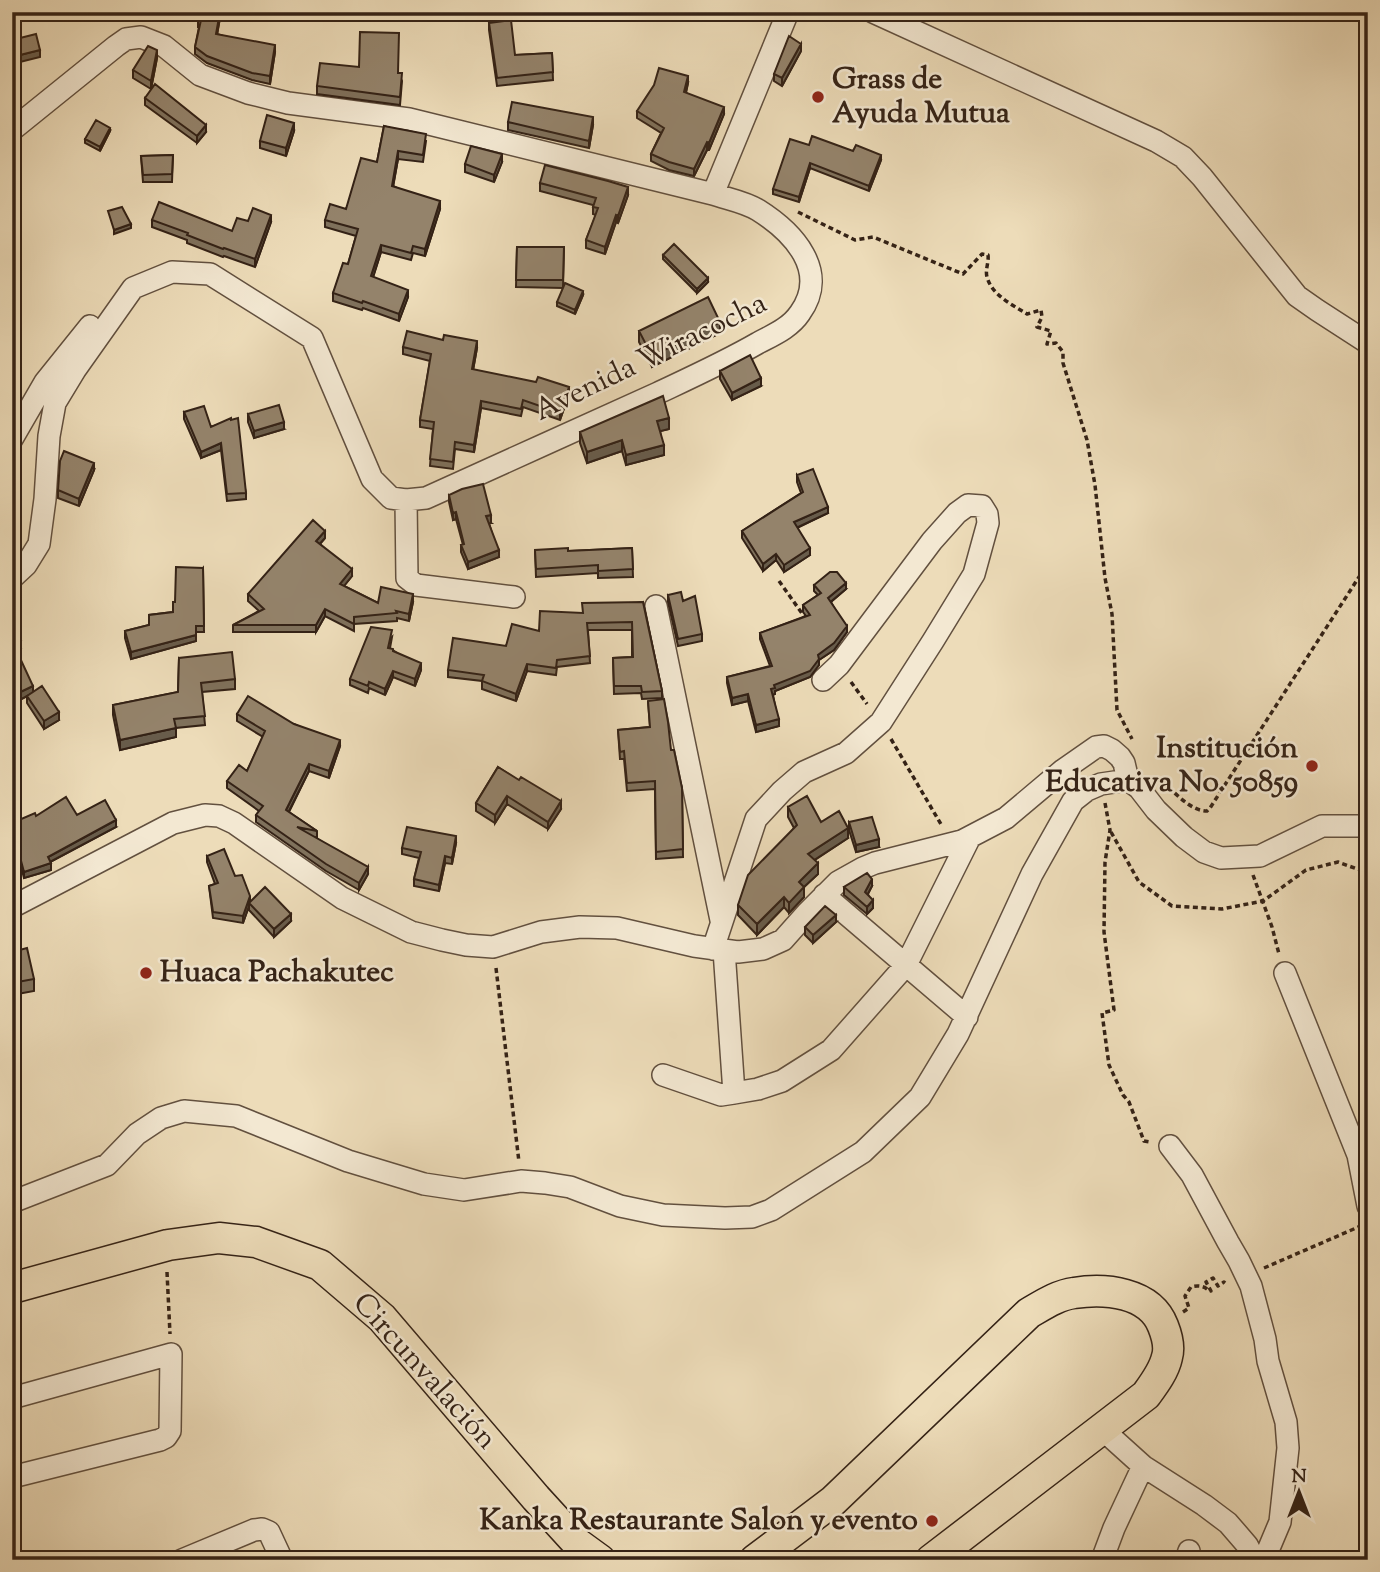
<svg xmlns="http://www.w3.org/2000/svg" width="1380" height="1572" font-family="'Sorts Mill Goudy',serif">
<style>
.lines{fill:none;stroke-linecap:round;stroke-linejoin:round}
.minor-casing{stroke:#62503f;stroke-width:24}
.highway-casing{stroke:#342216;stroke-width:33}
.path{stroke:#342216;stroke-width:3.5;stroke-dasharray:5 3.5;stroke-linecap:butt}
.minor{stroke:#f3e8d2;stroke-width:21}
.highway{stroke:#eddcb9;stroke-width:30}
.wall{fill:#7f715c;stroke:#342216;stroke-width:2}
.shaded-wall{fill:#685c4b;stroke:#342216;stroke-width:2}
.building{fill:#94836b;stroke:#342216;stroke-width:2}
.poi-dot{fill:#8f2418;stroke:#f3e8d2;stroke-width:2.5}
.labels{text-anchor:middle;dominant-baseline:central;stroke-width:5;stroke-linejoin:round;paint-order:stroke}
.poi-label{font-size:30px;font-weight:bold;fill:#342216;stroke:#f3e8d2;text-anchor:start}
.street-label{font-size:30px;fill:#342216;stroke:#f3e8d2}
</style>
<rect width="100%" height="100%" fill="#eddcb9"/>
<filter id="stains"><feTurbulence type="fractalNoise" baseFrequency=".00286" numOctaves="4"/><feColorMatrix values="0 0 0 0 .2 0 0 0 0 .09 0 0 0 0 .02 0 0 0 .5 -.17"/></filter>
<radialGradient id="worn" r=".72"><stop offset=".6" stop-color="#630" stop-opacity="0"/><stop offset="1" stop-color="#630" stop-opacity=".3"/></radialGradient>
<g class="lines">
<defs>
<path id="minor" d="M873 12 1156 141 1183 157 1202 177 1297 296 1317 310 1368 343
M12 130 116 46 126 39 141 37 164 46 200 75 248 93 288 103 409 119 713 194C728 199 745 202 758 210 793 232 830 271 800 313 790 328 773 335 758 343 725 362 692 377 658 393 581 428 503 463 426 498L406 500 391 498 372 479 312 338 210 274 172 272 133 288 75 370 55 403 49 436 45 499 39 544 26 565 12 578
M713 194 788 12
M12 439 45 382 90 326
M406 500 407 578 416 585 514 597
M656 606 721 920
M824 895 967 1017
M12 907 173 823 205 815 219 816 234 823 342 898 411 932 442 940 466 945 493 947 541 932 580 927 617 928 694 946 738 952 763 949 783 940 807 913 838 882 863 868 875 863 962 841 1006 818 1063 770 1096 747 1104 746 1112 750 1120 757 1124 763 1128 780
M713 949 756 819 782 791 804 772 846 753 881 722 933 641 974 574 988 523 987 514 982 506 968 505 957 513 932 541 839 665 823 680
M724 950 734 1093
M1285 973 1358 1155 1368 1206
M663 1075 721 1095 734 1093 758 1089 782 1081 831 1050 906 965 970 837
M1170 1146 1192 1175 1228 1242 1239 1261 1251 1286 1265 1339 1268 1361 1286 1422 1288 1448 1280 1522 1264 1560
M12 1202 107 1165 137 1134 161 1118 184 1111 236 1116 348 1161 424 1184 464 1190 521 1181 545 1183 570 1187 620 1206 663 1215 725 1218 752 1217 771 1210 863 1152 920 1097 958 1034 1032 874 1073 801 1087 790 1101 784 1128 780 1139 788 1156 810 1184 837 1204 852 1221 858 1260 856 1322 826H1368
M12 1398 171 1354 170 1431 166 1437 160 1440 12 1477
M1102 1429 1143 1466 1204 1505 1228 1523 1247 1545 1255 1560
M182 1560 254 1530 262 1529 269 1532 282 1560
M1102 1560 1114 1528 1143 1466
M1186 1560 1189 1551"/>
<path id="highway" d="M12 1288 168 1245 219 1238 256 1242 320 1265 382 1318 536 1498 578 1544 600 1560
M755 1560 833 1501 1029 1313C1043 1305 1058 1295 1074 1293 1105 1288 1150 1292 1163 1326 1167 1336 1170 1347 1167 1357 1164 1371 1154 1384 1146 1395L931 1560"/>
</defs>
<!-- minor casing -->
<use href="#minor" class="minor-casing"/>
<!-- highway casing -->
<use href="#highway" class="highway-casing"/>
<!-- path -->
<path class="path" d="M798 212 855 240 873 237 963 274 982 254 988 255C989 262 985 270 987 277 992 295 1011 304 1027 314L1041 310 1042 317 1037 327 1051 331 1047 344 1056 343 1063 352V363L1087 440 1095 485 1105 578 1112 614 1117 710 1132 739
M779 581 806 619
M851 682 867 704
M891 739 942 826
M1162 782C1175 792 1190 811 1207 811L1210 808 1368 563
M1105 803 1110 830 1105 862 1104 932 1114 1010 1102 1013 1109 1065 1123 1095 1129 1102 1144 1141 1150 1142
M1111 832 1139 882 1172 906 1222 909 1263 901 1306 870 1338 862 1368 873
M1253 875 1272 927 1279 954
M496 968 519 1162
M1264 1268 1363 1225
M167 1272 170 1334
M1183 1312 1189 1308 1185 1296 1191 1287C1198 1285 1205 1286 1209 1291H1211L1206 1282 1213 1278 1218 1286 1224 1282 1225 1283"/>
<!-- minor -->
<use href="#minor" class="minor"/>
<!-- highway -->
<use href="#highway" class="highway"/>
</g>
<!-- wall -->
<path class="wall" d="M221 12 217 34 275 52 270 84 252 80 207 63 195 54V47L199 27H198V20Z
M489 23 515 55 552 53 553 80 497 86 489 30Z
M801 51 782 86 774 81V74Z
M157 58 151 89 133 78V70Z
M359 67 398 73 402 81 400 105 317 94V86Z
M688 83 686 93 724 114 709 150H707L694 176 669 170 651 161V154L661 133 637 118V111Z
M145 98 206 132 197 143 145 105Z
M508 122 593 125 589 148 508 130Z
M384 126 426 141 423 162 398 159 393 186 440 209 425 256 413 253 411 260 381 252 373 277 408 297 399 321 363 308 362 310 333 301V293L348 264 356 236 325 227V220L346 209 377 162Z
M110 131 100 151 85 143V139Z
M294 131 286 156 260 148V141Z
M809 145 881 160 869 191 810 168 799 202 773 194V189Z
M173 155 172 182H143L141 156Z
M502 162 494 182 465 172V164Z
M540 183 628 195 618 223 616 222 605 254 586 248V240L596 215 593 214V205L540 191Z
M152 220 232 231 248 221 271 222 255 267 224 256 223 257 187 243V240L152 227Z
M517 247H564L563 288 516 287Z
M663 255 708 282 697 293 663 259Z
M583 295 575 314 557 306V302Z
M639 331 720 333 652 367 639 342Z
M403 347 477 348 473 370 569 394 560 420 523 407 521 416 481 408 474 452 455 449 453 469 430 466 433 429 420 427V420L430 361 403 354Z
M720 371 761 386 732 400 720 379Z
M184 412 211 427 231 420 246 493V499L227 501 221 450 201 458 184 419Z
M248 414 284 429 254 438 248 422Z
M669 429 660 431 664 455 626 465 622 451 587 463 580 443V432Z
M94 470 79 506 58 498V490Z
M797 475 828 513 797 528 810 555 784 572 776 560 763 571 742 538V531L801 493 797 482Z
M449 495 491 523H489L499 557 468 569 461 552V545H463L456 519 453 520 449 502Z
M325 538 320 544 352 576 344 586 378 603 413 602 409 621 397 618V621L354 624V631L325 616 316 632H233V625L259 611 248 601V594Z
M632 548 633 577 598 578V573L536 577 535 550 568 551Z
M203 568 204 632H196V641L131 659 125 638V631L149 625V615L173 612 175 602Z
M814 585 846 589 831 602 847 632 834 650 819 660V665L810 677 775 691V694L773 695 779 726 756 732 748 701 732 705 727 683V677L770 666 760 639V633L806 616 803 612V605L818 595 814 591Z
M668 595 683 601 702 634V641L678 646 668 602Z
M643 602 662 691V698L642 699 641 693 614 694 613 658 632 657V630H588L590 663 557 667 556 675 527 671 516 701 482 689V681L448 677V670L583 613Z
M12 619 21 648 16 650 33 692 59 720 44 729 27 703V696L12 704Z
M392 637 390 648 421 670 415 686 393 677 385 695 369 688 368 693 350 685V679Z
M179 658 235 679V689L202 692 205 725 176 728V737L120 750 113 715V705L178 692Z
M648 701 671 750 682 788 683 857 656 859 655 789 627 791 624 759H620L618 730 650 727Z
M237 714 294 724 340 746 329 778 309 771 289 812 317 831V838L315 837 368 874 359 890 326 871 256 822V815L259 811 227 788V781L247 771 263 737 237 721Z
M498 767 561 809 548 829 507 804 495 823 476 811V803Z
M788 807 821 822 848 838 815 860 818 874 804 887V897L789 913 784 907 757 935 738 915V905L794 828 788 817Z
M77 815 116 827 50 862 51 870 24 878 20 863 12 865V838L13 837 12 835V823L36 816Z
M849 822 879 847 856 852 849 830Z
M456 843 452 864 445 863 439 891 414 886V879L419 858 402 854V848Z
M207 856 235 876 250 901 291 921 274 937 249 910V906L243 923 213 918 209 886 215 884 207 862Z
M872 886 868 894 873 908 867 914 844 895V887Z
M836 922 813 943 805 935V927Z
M12 952 34 979V991L12 995Z"/>
<!-- shaded-wall -->
<path class="shaded-wall" d="M220 12H221L216 41V34Z
M801 44V51L782 86V78Z
M275 45V52L270 84V76Z
M40 50V57L12 64V57Z
M157 50V58L151 89V81Z
M688 76V83L684 100V92Z
M724 107V114L709 150V143Z
M593 117V125L589 148V141Z
M294 123V131L286 156V148Z
M206 125V132L197 143V136Z
M110 128V131L100 151V147Z
M707 142V150L694 176V169Z
M398 151V159L392 193V186Z
M502 154V162L494 182V175Z
M881 155V160L869 191V186Z
M810 163V168L799 202V197Z
M628 187V195L618 223V216Z
M440 201V209L425 256V249Z
M271 215V222L255 267V259Z
M616 215V222L605 254V247Z
M131 224V228L114 234V230Z
M381 245V252L371 284V276Z
M708 278V282L697 293V289Z
M408 290V297L399 321V314Z
M583 291V295L575 314V310Z
M720 322V333L652 367V356Z
M477 341V348L472 376V369Z
M761 378V386L732 400V393Z
M569 387V394L560 420V413Z
M481 401V408L474 452V445Z
M669 418V429L657 432V421Z
M284 422V429L254 438V431Z
M622 440V451L587 463V452Z
M221 443V450L201 458V452Z
M664 445V455L626 465V455Z
M94 463V470L79 506V499Z
M828 507V513L794 529V522Z
M456 512V519L453 520V513Z
M491 515V523L486 524V516Z
M325 531V538L316 548V541Z
M810 548V555L784 572V565Z
M499 550V557L468 569V562Z
M776 554V560L763 571V564Z
M352 569V576L340 591V584Z
M846 583V589L828 604V598Z
M413 594V602L409 621V614Z
M325 609V616L316 632V625Z
M847 626V632L834 650 819 660V665L810 677 775 691V694L771 695V689L774 685 818 655Z
M196 635V641L131 659V652Z
M21 640V648L13 651V643Z
M421 663V670L415 686V679Z
M527 664V671L516 701V694Z
M393 671V677L385 695V689Z
M33 686V693L12 704V696Z
M748 694V701L732 705V698Z
M59 712V720L44 729V721Z
M779 719V726L756 732V725Z
M176 728V737L120 750V740Z
M340 740V746L329 778V771Z
M309 764V771L286 817V810Z
M507 796V804L495 823V815Z
M561 801V809L548 829V822Z
M116 820V827L48 863V857Z
M848 828V838L808 864V854Z
M456 836V843L452 864V858Z
M879 839V847L856 852V845Z
M445 856V863L439 891V885Z
M20 857V863L12 865V858Z
M51 863V870L24 878V872Z
M818 863V874L804 887V897L789 913V903L799 882Z
M368 867V874L359 890V883Z
M872 879V886L865 899V892Z
M250 896V902L249 903V906L243 923V916Z
M784 897V907L757 935V924Z
M873 900V908L867 914V907Z
M291 914V921L274 937V929Z
M836 915V922L813 943V935Z"/>
<!-- building -->
<path class="building" d="M199 12H220L216 34 275 45 270 76 252 73 207 56 195 47 201 20H198Z
M511 20 515 55 552 53 553 72 497 78 489 23Z
M360 32 399 33 398 73H402L400 97 317 86 320 63 359 67Z
M36 34 40 50 12 57V40Z
M789 36 801 44 782 78 774 74Z
M148 46 157 50 151 81 133 70Z
M659 68 688 76 684 92 724 107 709 143 707 142 694 169 669 162 651 154 664 128 637 111 654 85Z
M155 84 206 125 197 136 145 98Z
M512 102 593 117 589 141 508 122Z
M267 115 294 123 286 148 260 141Z
M96 120 110 128 100 147 85 139Z
M384 126 426 134 423 155 398 151 392 186 440 201 425 249 413 246 411 253 381 245 371 276 408 290 399 314 363 301 362 303 333 293 343 263 348 264 358 229 325 220 330 204 346 209 361 158 377 162Z
M812 136 853 151 856 145 881 155 869 186 810 163 799 197 773 189 790 139 809 145Z
M471 146 502 154 494 175 465 164Z
M173 155 172 174 143 175 141 156Z
M545 165 608 181 628 187 618 216 616 215 605 247 586 240 598 208 593 207 596 198 540 183Z
M159 202 232 231 237 218 248 221 253 208 271 215 255 259 224 248 223 249 187 235 188 233 152 220Z
M122 207 131 224 114 230 108 211Z
M674 244 708 278 697 289 663 255Z
M517 247H564L563 280H516Z
M565 283 583 291 575 310 557 302Z
M708 297 720 322 652 356 639 331Z
M407 331 443 340 444 335 477 341 472 369 536 382 538 377 569 387 560 413 523 400 521 409 481 401 474 445 455 442 453 462 430 459 434 422 420 420 431 354 403 347Z
M750 355 761 378 732 393 720 371Z
M663 396 669 418 657 421 664 445 626 455 622 440 587 452 580 432Z
M279 405 284 422 254 431 248 414Z
M204 406 211 427 231 418V420L238 418 246 493 227 494 221 443 201 452 184 412Z
M64 451 94 463 79 499 58 490 60 461Z
M813 469 828 507 794 522 810 548 784 565 776 554 763 564 742 531 803 492 797 475Z
M483 484 491 515 486 516 499 550 468 562 461 545 464 544 456 512 453 513 449 495 462 489Z
M313 520 325 531 316 541 352 569 340 584 378 603 381 587 413 594 409 614 396 611 397 613 354 617V624L325 609 316 625H233L264 609 248 594Z
M568 548V551L632 548 633 569 598 571V565L536 569 535 550Z
M176 567 203 568 204 626H196V635L131 652 125 631 149 625V615L173 612V602H175Z
M830 572H837L846 583 828 598 847 626 834 643 818 655 819 659 810 671 774 685 775 688 771 689 779 719 756 725 748 694 732 698 727 677 772 666 760 633 810 615 803 605 821 593 814 585Z
M681 592 683 601 695 596 702 634 678 639 668 595Z
M643 602 662 691 642 692 641 686H614L613 658 633 657 632 622 587 623 590 656 557 660 556 668 527 664 516 694 482 681 484 675 448 670 453 638 506 646 512 624 539 631 540 611 583 613 582 603Z
M14 618 21 640 13 643 33 686 12 696V619Z
M371 627 392 630 388 648 393 649V651L421 663 415 679 393 671 385 689 369 682 368 686 350 679Z
M232 652 235 679 201 683 205 716 174 719 176 728 120 740 113 705 178 692 179 658Z
M42 686 59 712 44 721 27 696Z
M248 696 294 724 340 740 329 771 309 764 286 810 317 831 297 827 368 867 359 883 326 864 256 815 263 806 227 781 239 765 247 771 265 731 237 714Z
M664 699 668 722 671 750H674L682 788 683 849 656 852 655 781 627 783 624 751 620 752 618 730 650 727 648 701Z
M498 767 519 780 521 777 561 801 548 822 507 796 495 815 476 803Z
M807 796 821 822 839 811 848 828 808 854 818 863 799 882 804 887 789 903 784 897 757 924 738 905 748 875 797 825 788 807Z
M66 797 77 815 105 800 116 820 48 857 51 863 24 872 20 857 12 858V838L16 837 12 828V823L35 813 36 816Z
M872 817 879 839 856 845 849 822Z
M407 827 456 836 452 858 445 856 439 885 414 879 421 852 402 848Z
M224 849 235 876 242 875 250 896 243 916 213 912 209 886 218 883 207 856Z
M867 873 872 879 865 892 873 900 867 907 844 887Z
M265 887 291 914 274 929 249 903Z
M825 906 836 915 813 935 805 927Z
M27 948 34 979 12 983V952Z"/>
<!-- markers -->
<g class="poi-dot">
<circle cx="818" cy="97" r="7"/>
<circle cx="1312" cy="766" r="7"/>
<circle cx="146" cy="973" r="7"/>
<circle cx="932" cy="1521" r="7"/>
</g>
<g class="labels">
<!-- poi labels -->
<g class="poi-label">
<text x="832" y="80">Grass de<tspan x="832" dy="34">Ayuda Mutua</tspan></text>
<text x="1298" y="749" text-anchor="end">Institución<tspan x="1298" dy="34">Educativa No. 50859</tspan></text>
<text x="160" y="973">Huaca Pachakutec</text>
<text x="918" y="1521" text-anchor="end">Kanka Restaurante Salon y evento</text>
</g>
<!-- street labels -->
<g class="street-label">
<text transform="translate(651 358) rotate(-26)">Avenida Wiracocha</text>
<text transform="translate(424 1372) rotate(48)">Circunvalación</text>
</g>
</g>
<!-- margin -->
<rect width="1380" height="1572" fill="none" stroke="#eddcb9" stroke-width="42"/>
<rect x="14" y="14" width="1352" height="1544" fill="none" stroke="#342216" stroke-width="3.5"/>
<rect x="21" y="21" width="1338" height="1530" fill="none" stroke="#342216" stroke-width="2"/>
<!-- north arrow -->
<g transform="translate(1299 1492)" stroke="#f3e8d2" stroke-width="5" paint-order="stroke">
<path d="M0-5L12 26L0 18L-12 26Z" fill="#342216"/>
<text y="-10" font-size="19" font-weight="bold" text-anchor="middle" fill="#342216">N</text>
</g>
<rect width="100%" height="100%" filter="url(#stains)"/>
<rect width="100%" height="100%" fill="url(#worn)"/>
</svg>
